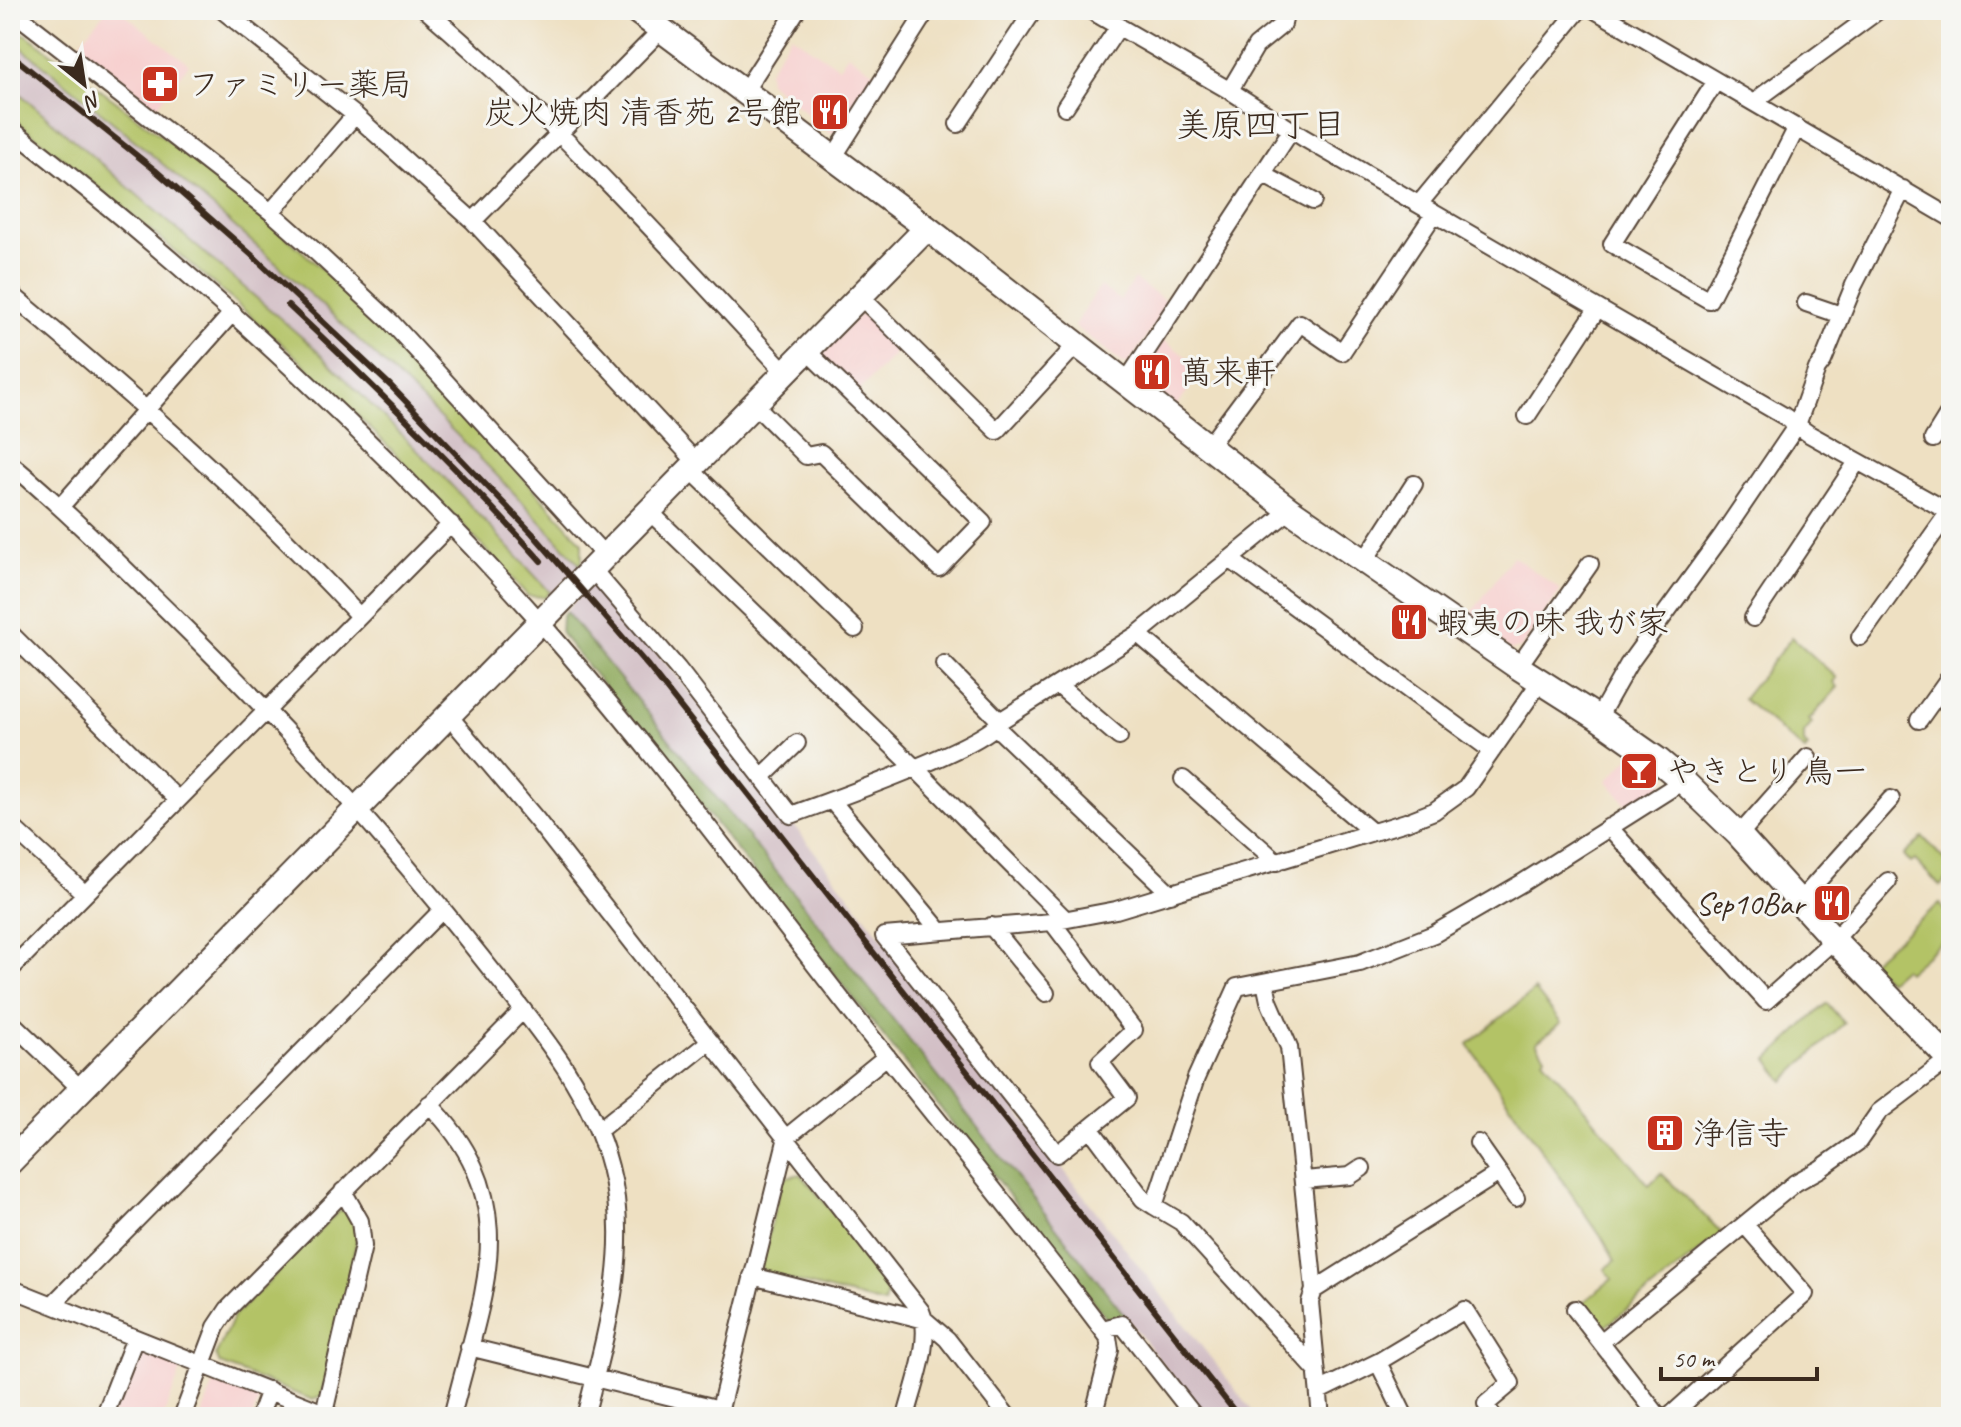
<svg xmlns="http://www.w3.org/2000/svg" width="1961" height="1427" font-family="Caveat,'Klee One',sans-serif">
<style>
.built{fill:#f7d0cf}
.industrial{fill:#d2bec5}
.green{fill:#b3c366;stroke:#777642;stroke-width:2}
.forest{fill:#8ea95b;stroke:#646a3c;stroke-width:2}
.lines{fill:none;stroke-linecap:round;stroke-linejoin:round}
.street-casing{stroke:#564537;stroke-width:20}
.secondary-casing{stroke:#564537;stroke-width:28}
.street{stroke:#fff;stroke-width:16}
.secondary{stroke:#fff;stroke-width:24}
.rail{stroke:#3b2a1e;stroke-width:6}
.labels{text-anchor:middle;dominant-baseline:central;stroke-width:6;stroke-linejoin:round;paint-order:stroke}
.poi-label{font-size:32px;fill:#3b2a1e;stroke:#f6f6f2;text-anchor:start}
.neighbourhood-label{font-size:34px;fill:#3b2a1e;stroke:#f6f6f2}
</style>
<rect width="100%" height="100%" fill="#f6f6f2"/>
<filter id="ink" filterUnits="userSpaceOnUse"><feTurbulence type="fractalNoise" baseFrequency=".0125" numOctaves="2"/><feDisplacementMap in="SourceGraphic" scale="16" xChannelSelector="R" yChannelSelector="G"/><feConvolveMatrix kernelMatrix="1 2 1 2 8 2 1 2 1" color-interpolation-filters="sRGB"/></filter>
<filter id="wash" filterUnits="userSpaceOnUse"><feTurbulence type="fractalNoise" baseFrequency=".006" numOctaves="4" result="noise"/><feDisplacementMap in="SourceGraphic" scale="32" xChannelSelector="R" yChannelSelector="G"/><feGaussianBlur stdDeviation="1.8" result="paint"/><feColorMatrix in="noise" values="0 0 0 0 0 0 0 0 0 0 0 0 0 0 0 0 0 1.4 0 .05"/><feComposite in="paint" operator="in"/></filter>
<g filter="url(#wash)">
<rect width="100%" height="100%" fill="#eee0c2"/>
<!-- built -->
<path class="built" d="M106 10H119L189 64 155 109 75 49Z
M791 35 839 67 848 54 877 74 839 132 830 133 769 82 768 71Z
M1134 279 1169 303 1129 363 1124 364 1074 326 1100 286 1120 300Z
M859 315H868L901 347 858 392 824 359V352Z
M1163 339 1203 370 1176 407 1142 381V368Z
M1513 556 1561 590 1521 648 1511 650 1467 619Z
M1632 755 1664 778 1663 786 1629 807 1607 781Z
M146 1348 184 1363 163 1417H111L137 1352Z
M217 1376 257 1395 259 1399 252 1417H201Z"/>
<!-- industrial -->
<path class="industrial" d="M10 38 111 118 288 273 485 462 543 522 580 565 578 568 551 594 442 475 312 346 10 85Z
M595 581 677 676 1257 1417H1204L809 912 565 611Z"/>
<!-- green -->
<path class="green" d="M18 32 27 35C124 108 224 179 313 261 409 349 495 446 582 542V563L580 565C524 501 464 441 403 382 278 261 148 148 12 40Z
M10 85 312 346 442 475 550 592 545 597 528 596C446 506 363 416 272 335 187 259 99 187 10 116Z
M1792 637 1837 678 1834 683 1838 687 1809 720 1812 723 1804 733V743L1808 747 1805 751 1743 699Z
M1923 837 1951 867V876L1940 886 1915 860 1911 863 1904 855Z
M1939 904 1951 918V934L1907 972 1903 968 1888 981 1870 962Z
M1535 990 1561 1023 1536 1043 1545 1056 1543 1059 1649 1185 1661 1173 1722 1233 1605 1327 1597 1325 1581 1304 1612 1279 1605 1269 1615 1261 1604 1241 1468 1044Z
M1827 1003 1844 1023 1784 1081 1768 1059Z
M801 1174 885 1276 889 1286 884 1304 766 1274 761 1266 782 1178Z
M339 1211H348L358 1235 322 1395 313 1400 220 1364 216 1355 233 1317Z"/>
<!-- forest -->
<path class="forest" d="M566 612 809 912 1126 1317 1107 1319 674 771 561 634 562 617Z"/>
</g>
<g filter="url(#ink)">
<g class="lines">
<defs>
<path id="street" d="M11 10 271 212 316 252 391 322 606 557
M222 10 355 115 473 221 698 464
M426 10C556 121 670 248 786 373
M1090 10 1232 92 1304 138 1784 416 1809 434 1951 513
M1595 10 1951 218
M1947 10 1951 16
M1716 81 1612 244 1709 300 1797 127
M1230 90 1256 46 1283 24 1284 19 1279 10
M744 92 797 10
M1757 103 1763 95 1879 10
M1065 107 1119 26
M958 124 1034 10
M10 128C200 276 374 436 534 615 647 742 748 880 853 1014 938 1121 1026 1227 1108 1337L1110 1350 1093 1417
M833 158 927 10
M1262 174 1313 201
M1419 204 1579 10
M271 212 355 115
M473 221 661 30
M10 293C132 395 251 499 359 616
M861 297 997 431 1077 344
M1806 303 1841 315
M1126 382 1292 129
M755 405 806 456 821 453 939 568 983 522 808 352
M1527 416 1597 309
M1933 439 1951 410
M1208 447 1300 323 1342 352 1434 214
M10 463C67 511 120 564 173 616 283 724 386 836 481 957 533 1023 589 1085 610 1167 632 1250 605 1337 585 1417
M691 470 855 629
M61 506 233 312
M650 512 914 767 1065 919
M1231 560 1492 751
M1365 560 1414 484
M593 570 678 669 791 815C826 802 985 747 1000 721L1138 634 1290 510
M1753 618 1857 462
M10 633 177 799
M1138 634 1372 832
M1860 637 1949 512
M944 664 1000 721
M1518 667 1590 564
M1059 686 1119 737
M449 716 536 819 921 1311C933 1339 913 1388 906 1417
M1598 718 1628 665 1721 537 1797 425 1817 369 1823 361 1854 285 1903 189
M1919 720 1951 675
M996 727 1171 894
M763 776 797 743
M1183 779 1277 862
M832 801 940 931
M10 825 85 894
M1609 827 1766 1001 1834 940 1888 881
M1739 835 1808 757
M1799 902 1891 799
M1052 922 1134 1030 1100 1062 1127 1098 1090 1128
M991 926 1046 993
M884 936 1052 922 1116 910 1406 822 1434 811 1466 788 1540 682
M884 936 1057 1154 1090 1128 1143 1199 1154 1206
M10 970 451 524
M1265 982 1269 1001 1289 1047 1314 1290 1310 1302 1321 1417
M10 1021 82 1090
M429 1104C529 1205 480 1298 452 1417
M599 1130 710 1041
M1478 1143 1499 1173
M1304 1180 1350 1176 1362 1168
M752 1276 925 1320 947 1339 1008 1417
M10 1288 334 1417
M1314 1290 1499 1173 1516 1198
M52 1305 443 909
M1575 1309 1659 1417
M1103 1329 1122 1324 1195 1417
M1601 1342 1795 1183 1820 1169 1858 1142 1879 1112 1949 1059
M469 1347 720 1409
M1378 1362 1405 1417
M1316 1370 1181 1222 1154 1206 1196 1078 1237 987 1360 963 1434 934 1522 883 1683 781
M1319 1391 1378 1362 1465 1310 1511 1383 1486 1404 1493 1417
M324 1413 363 1246 360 1221 343 1191
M104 1417 135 1338
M182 1417 216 1327 228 1309 523 1010
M259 1417 269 1390
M718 1417 787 1137 887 1056
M1669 1417 1805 1294 1745 1225"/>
<path id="secondary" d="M635 10 927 228 1290 510 1518 667 1598 718 1658 760 1683 781 1739 835 1834 940 1951 1061
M10 13 13 10
M10 1162 927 228"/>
</defs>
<!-- street casing -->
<use href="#street" class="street-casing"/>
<!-- secondary casing -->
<use href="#secondary" class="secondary-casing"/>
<!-- street -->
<use href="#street" class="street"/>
<!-- secondary -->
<use href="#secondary" class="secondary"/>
<!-- rail -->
<path class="rail" d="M10 54 155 170 254 257 391 386 532 533 648 666 1239 1417
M288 305C375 387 461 471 541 561"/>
</g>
</g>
<!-- icons -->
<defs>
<symbol id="pharmacy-square" viewBox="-11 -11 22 22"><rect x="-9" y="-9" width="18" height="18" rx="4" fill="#c8321e" stroke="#f6f6f2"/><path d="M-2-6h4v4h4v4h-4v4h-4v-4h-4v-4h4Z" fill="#fff"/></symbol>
<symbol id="restaurant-square" viewBox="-11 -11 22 22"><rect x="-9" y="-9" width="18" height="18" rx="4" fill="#c8321e" stroke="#f6f6f2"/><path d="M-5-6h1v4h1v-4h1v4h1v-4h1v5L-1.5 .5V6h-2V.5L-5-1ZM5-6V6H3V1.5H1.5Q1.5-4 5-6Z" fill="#fff"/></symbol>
<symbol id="bar-square" viewBox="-11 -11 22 22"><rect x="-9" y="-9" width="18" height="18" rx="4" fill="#c8321e" stroke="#f6f6f2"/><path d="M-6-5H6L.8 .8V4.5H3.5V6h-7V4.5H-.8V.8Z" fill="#fff"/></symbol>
<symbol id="building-square" viewBox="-11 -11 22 22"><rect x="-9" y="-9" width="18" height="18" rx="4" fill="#c8321e" stroke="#f6f6f2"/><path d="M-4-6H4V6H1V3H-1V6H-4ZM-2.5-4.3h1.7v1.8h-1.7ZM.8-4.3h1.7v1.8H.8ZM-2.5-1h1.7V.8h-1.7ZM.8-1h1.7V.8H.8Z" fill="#fff"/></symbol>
</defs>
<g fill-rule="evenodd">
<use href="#pharmacy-square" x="138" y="62" width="44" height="44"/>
<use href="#restaurant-square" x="808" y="90" width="44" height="44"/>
<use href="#restaurant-square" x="1130" y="350" width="44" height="44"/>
<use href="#restaurant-square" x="1387" y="600" width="44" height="44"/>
<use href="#bar-square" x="1617" y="749" width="44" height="44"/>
<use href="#restaurant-square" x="1810" y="881" width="44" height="44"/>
<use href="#building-square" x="1643" y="1111" width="44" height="44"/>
</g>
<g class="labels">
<!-- poi labels -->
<g class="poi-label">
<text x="188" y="84">ファミリー薬局</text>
<text x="802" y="112" text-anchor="end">炭火焼肉 清香苑 2号館</text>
<text x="1180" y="372">萬来軒</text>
<text x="1437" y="622">蝦夷の味 我が家</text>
<text x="1667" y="771">やきとり 鳥一</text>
<text x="1804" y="903" text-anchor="end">Sep10Bar</text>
<text x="1693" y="1133">浄信寺</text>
</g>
<!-- neighbourhood labels -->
<g class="neighbourhood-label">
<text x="1261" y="124">美原四丁目</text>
</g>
</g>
<!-- margin -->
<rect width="1961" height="1427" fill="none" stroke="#f6f6f2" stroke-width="40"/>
<!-- north arrow -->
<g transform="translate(84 84) rotate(150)" stroke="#f6f6f2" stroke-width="6" paint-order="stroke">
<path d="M0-6L14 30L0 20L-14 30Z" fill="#3b2a1e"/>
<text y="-12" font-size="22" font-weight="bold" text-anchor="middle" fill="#3b2a1e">N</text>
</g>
<!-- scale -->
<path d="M1661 1367v12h156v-12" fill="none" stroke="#3b2a1e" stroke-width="4"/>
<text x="1673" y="1367" font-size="24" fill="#3b2a1e" stroke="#f6f6f2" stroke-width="6" paint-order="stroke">50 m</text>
</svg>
